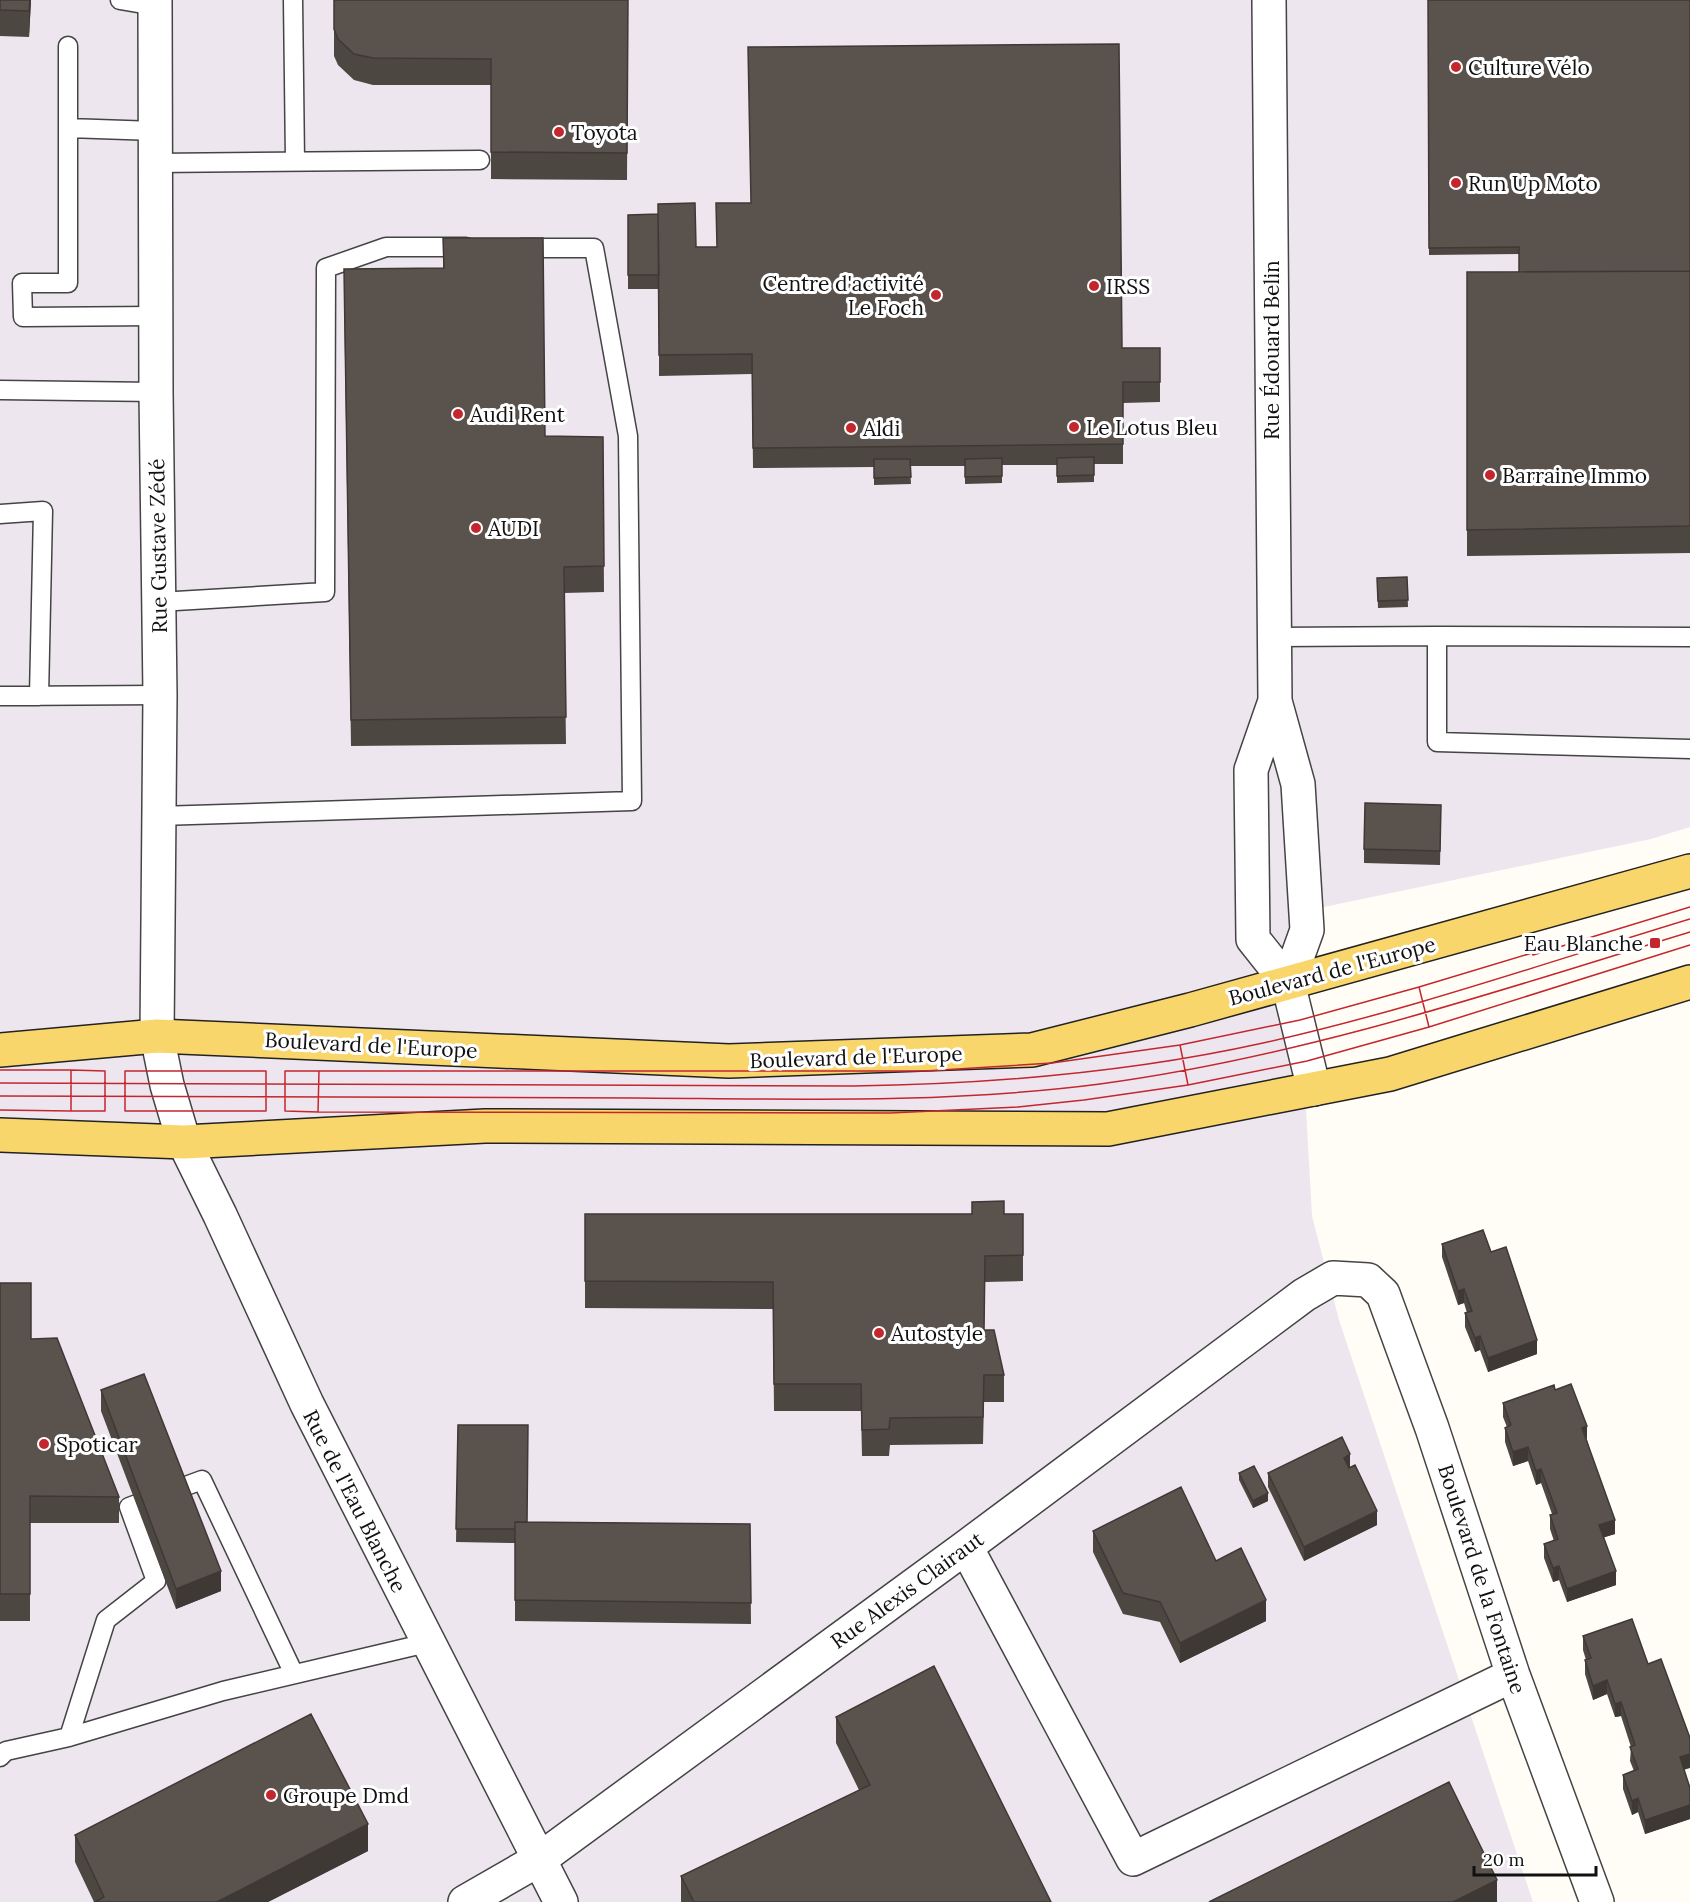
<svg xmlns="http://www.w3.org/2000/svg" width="1690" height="1902" font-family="Lora,serif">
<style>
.industrial{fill:#eee6ef}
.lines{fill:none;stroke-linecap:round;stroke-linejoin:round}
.service-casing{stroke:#444;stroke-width:21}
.minor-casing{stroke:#444;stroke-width:36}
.tertiary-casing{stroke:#444;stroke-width:36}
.primary-casing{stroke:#222;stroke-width:36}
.service{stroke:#fff;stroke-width:18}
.minor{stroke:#fff;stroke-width:33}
.tertiary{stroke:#fff;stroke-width:33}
.primary{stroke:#f9d66b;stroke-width:33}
.tram{stroke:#c4262e;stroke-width:1.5}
.wall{fill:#4d4742}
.shaded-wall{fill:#3f3936}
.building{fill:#5a524d;stroke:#3f3936;stroke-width:1.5}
.poi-dot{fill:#c4262e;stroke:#fff;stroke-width:2}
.labels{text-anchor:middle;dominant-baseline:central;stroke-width:6;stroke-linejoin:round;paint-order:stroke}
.poi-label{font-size:21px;fill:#111;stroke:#fff;text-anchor:start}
.street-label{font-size:21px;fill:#111;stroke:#fff}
</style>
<rect width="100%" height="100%" fill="#fffdf5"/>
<!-- industrial -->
<path class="industrial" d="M0 0H1690V827L1651 839 1295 913 1312 1216 1339 1320 1533 1902H0Z"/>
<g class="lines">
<defs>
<path id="service" d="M120 0 155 6
M293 0 295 161
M68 46V128L155 131
M68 128V283H22L23 317 156 316
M156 163 480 160
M0 390 156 392
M0 514 43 511 39 696
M159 602 325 592 326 268 386 247H466
M1437 636 1690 637
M1274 637 1437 636V742L1690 749
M0 696 160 695
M159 816 632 801 628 436 594 248H521
M69 1737 106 1620 156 1581 129 1507 202 1480 294 1674
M0 1757 6 1751 69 1737 223 1691 427 1643"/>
<path id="minor" d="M1269 0 1275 701 1298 784 1307 930 1288 983
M1275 701 1251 770 1253 939 1288 983 1314 1089
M966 1547 1133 1859 1513 1675
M465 1902 540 1859 966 1547 1304 1295 1333 1278 1368 1280 1383 1294 1432 1428 1513 1675 1597 1902"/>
<path id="tertiary" d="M155 0 156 392 160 695 157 1036 167 1085 184 1142 220 1215 307 1404 561 1902"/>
<path id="primary" d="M0 1050 157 1036 729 1061 1032 1050 1190 1010 1690 871
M0 1135 184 1142 485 1126 1108 1129 1390 1074 1690 982"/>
</defs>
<!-- service casing -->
<use href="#service" class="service-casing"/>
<!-- minor casing -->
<use href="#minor" class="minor-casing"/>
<!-- tertiary casing -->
<use href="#tertiary" class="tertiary-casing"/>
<!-- primary casing -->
<use href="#primary" class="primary-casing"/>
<!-- service -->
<use href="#service" class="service"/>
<!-- minor -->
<use href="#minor" class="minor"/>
<!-- tertiary -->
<use href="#tertiary" class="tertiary"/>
<!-- primary -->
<use href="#primary" class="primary"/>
<!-- tram -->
<path class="tram" d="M1690 907 1533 955 1532 953 1419 987 1429 1027 1690 945
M1419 987 1429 1027 1307 1061 1188 1085 1180 1045 1300 1020Z
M1180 1045 1188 1085 1084 1100 1018 1107 890 1113 318 1112 319 1071H925L1052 1063Z
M0 1070H71V1111L0 1110
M71 1070 105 1071V1111H71Z
M125 1071H266V1111H125Z
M285 1071H319L318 1112 285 1111Z
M0 1083 853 1086C990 1084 1128 1073 1263 1043 1407 1011 1548 962 1690 919
M0 1096C212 1097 424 1098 636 1098 790 1099 946 1104 1100 1084 1302 1057 1495 992 1690 932"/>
</g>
<!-- wall -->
<path class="wall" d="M0 0H31L29 37 0 36Z
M334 0H628L627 180 491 179V85H373L354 80 338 65 334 56Z
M1428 0H1690V553L1467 556V272H1519V254L1429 255Z
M628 215 696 247 1122 348H1160V402L1123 403V464H1094V482L1057 483V465H1002V483L965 484V466H910L911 484 874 485V467L753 468 752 374 659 376V289H628Z
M443 238 545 436 603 437 604 592 564 593 566 744 351 746 344 296 443 268Z
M1407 577 1408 607 1378 608 1377 578Z
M1441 819 1440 865 1364 863V849Z
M585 1214H1023V1281L985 1282 984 1330 1004 1375V1402H984L983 1444 890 1445 889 1456H862L861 1411H774L773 1309 585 1308Z
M1442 1244 1491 1252 1537 1354 1488 1372 1480 1350 1475 1352 1465 1327V1313H1467L1464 1303 1458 1305 1442 1257Z
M0 1283 119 1497V1523H30V1621H0Z
M101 1390 221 1591 176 1609 101 1411Z
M1555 1390 1587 1440 1615 1534 1604 1537 1616 1585 1567 1602 1559 1580 1553 1582 1544 1558V1544L1554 1541 1550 1529V1515L1552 1514 1541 1483 1536 1485 1528 1461 1513 1466 1505 1442V1428L1507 1427 1503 1417V1403Z
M458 1425 527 1522 750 1524 751 1624 515 1621V1543L456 1542Z
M1350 1467 1377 1525 1304 1561 1268 1487V1473Z
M1239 1473 1268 1501 1253 1508 1239 1480Z
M1093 1531 1216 1561 1266 1621 1180 1663 1160 1622 1123 1614 1093 1552Z
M1583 1636 1684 1770 1690 1788V1819L1645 1834 1638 1812 1632 1815 1623 1789V1775L1634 1771 1630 1761 1631 1747 1621 1716 1615 1717 1607 1694 1593 1700 1585 1674V1660H1586L1583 1650Z
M836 1717 1051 1902H681V1876L859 1790 836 1743Z
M75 1835 368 1851 268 1902H94L75 1862Z"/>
<!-- shaded-wall -->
<path class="shaded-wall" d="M30 0H31L29 37V11Z
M1464 1289V1303L1458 1305V1291Z
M1480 1336V1350L1475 1352V1338Z
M1537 1340V1354L1488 1372V1358Z
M1587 1426V1440L1582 1428Z
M1528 1447V1461L1513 1466V1452Z
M1350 1454V1468L1344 1472V1458Z
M1541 1469V1483L1536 1485V1471Z
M1268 1493V1501L1253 1508V1501Z
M1377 1511V1525L1304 1561V1547Z
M1615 1520V1534L1599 1539V1525Z
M1559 1566V1580L1553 1582V1568Z
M221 1571V1591L176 1609V1589Z
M1616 1571V1585L1567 1602V1589Z
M1266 1600V1621L1180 1663V1643Z
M1607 1680V1694L1593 1700V1686Z
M1621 1702V1716L1615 1717V1704Z
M1690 1754V1768L1680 1771V1757Z
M1638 1798V1812L1632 1815V1801Z
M1690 1805V1819L1645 1834V1820Z
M368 1824V1851L268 1902H217Z
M1497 1880V1902H1453Z"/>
<!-- building -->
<path class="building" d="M0 0H30L29 11 0 10Z
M334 0H628L627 153 491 152V59L373 58 354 54 338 39 334 29Z
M1428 0H1690V271L1519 272V247L1429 248Z
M1119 44 1122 348H1160V382H1123V444L753 448 752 354 659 355 658 204 695 203 696 247H717L716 203H751L748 47Z
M658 214 659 275H628V215Z
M443 238H543L545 436 603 437 604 566 564 567 566 717 351 720 344 269 444 268Z
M1690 271V526L1467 530V272Z
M1094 457V475L1057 476V458Z
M1002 458V476L965 477V459Z
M874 459H910L911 477 874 478Z
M1407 577 1408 600 1378 601 1377 578Z
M1365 803 1441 805 1440 851 1364 849Z
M1004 1201V1214H1023V1255L985 1256 984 1330H994L1004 1375H984L983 1417 890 1418 889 1429 862 1430 861 1384H774L773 1282 585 1281V1214H972V1202Z
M1483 1230 1491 1252 1506 1247 1537 1340 1488 1358 1480 1336 1475 1338 1465 1313 1472 1311 1464 1289 1458 1291 1442 1244Z
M0 1283H31V1339L57 1338 119 1497 30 1496V1594H0Z
M144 1374 221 1571 176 1589 101 1390Z
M1571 1384 1587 1426 1582 1428 1615 1520 1599 1525 1616 1571 1567 1589 1559 1566 1553 1568 1544 1544 1558 1539 1550 1515 1557 1513 1541 1469 1536 1471 1528 1447 1513 1452 1505 1428 1511 1425 1503 1403 1554 1385 1555 1390Z
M458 1425H528L527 1522H515V1529H456Z
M1342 1437 1350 1454 1344 1458 1349 1468 1355 1465 1377 1511 1304 1547 1268 1473Z
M1254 1466 1268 1493 1253 1501 1239 1473Z
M1181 1487 1216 1561 1241 1548 1266 1600 1180 1643 1160 1602 1123 1593 1093 1531Z
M515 1522 750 1524 751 1603 515 1600Z
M1632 1619 1648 1664 1661 1659 1690 1738V1754L1680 1757 1690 1788V1805L1645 1820 1638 1798 1632 1801 1623 1775 1638 1769 1630 1747 1635 1745 1621 1702 1615 1704 1607 1680 1593 1686 1585 1660 1591 1658 1583 1636Z
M934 1666 1051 1902H694L681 1876 870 1785 836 1717Z
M311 1714 368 1824 217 1902H95L104 1897 75 1835Z
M1449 1782 1497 1880 1453 1902H1209Z"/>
<!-- markers -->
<g class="poi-dot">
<circle cx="1456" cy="67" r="6"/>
<circle cx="559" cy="132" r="6"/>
<circle cx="1456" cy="183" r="6"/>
<circle cx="1094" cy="286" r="6"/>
<circle cx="936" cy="295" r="6"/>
<circle cx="458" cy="414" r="6"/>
<circle cx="1074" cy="427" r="6"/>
<circle cx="851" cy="428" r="6"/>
<circle cx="1490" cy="475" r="6"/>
<circle cx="476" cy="528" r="6"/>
<rect x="1649" y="937" width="12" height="12" rx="3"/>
<circle cx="879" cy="1333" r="6"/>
<circle cx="44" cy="1444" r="6"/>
<circle cx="271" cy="1795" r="6"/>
</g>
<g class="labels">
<!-- poi labels -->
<g class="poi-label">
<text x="1468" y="67">Culture Vélo</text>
<text x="571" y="132">Toyota</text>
<text x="1468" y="183">Run Up Moto</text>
<text x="924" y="283" text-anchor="end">Centre d'activité<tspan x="924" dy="24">Le Foch</tspan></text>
<text x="1106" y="286">IRSS</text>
<text x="470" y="414">Audi Rent</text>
<text x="1086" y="427">Le Lotus Bleu</text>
<text x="863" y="428">Aldi</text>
<text x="1502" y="475">Barraine Immo</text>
<text x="488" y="528">AUDI</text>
<text x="1643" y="943" text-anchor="end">Eau Blanche</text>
<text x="891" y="1333">Autostyle</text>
<text x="56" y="1444">Spoticar</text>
<text x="283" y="1795">Groupe Dmd</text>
</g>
<!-- street labels -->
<g class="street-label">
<text transform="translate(1271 350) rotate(-90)">Rue Édouard Belin</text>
<text transform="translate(158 546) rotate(-91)">Rue Gustave Zédé</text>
<text transform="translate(1332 971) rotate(-15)">Boulevard de l'Europe</text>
<text transform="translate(371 1045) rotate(3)">Boulevard de l'Europe</text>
<text transform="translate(856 1057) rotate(-2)">Boulevard de l'Europe</text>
<text transform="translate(355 1501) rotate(63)">Rue de l'Eau Blanche</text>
<text transform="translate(1482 1579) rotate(72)">Boulevard de la Fontaine</text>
<text transform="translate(907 1590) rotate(-36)">Rue Alexis Clairaut</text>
</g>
</g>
<!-- scale -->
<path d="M1474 1866v9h122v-9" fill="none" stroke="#111111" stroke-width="3"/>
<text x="1483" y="1866" font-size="18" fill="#111111" stroke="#ffffff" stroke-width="4.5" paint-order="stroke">20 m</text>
</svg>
